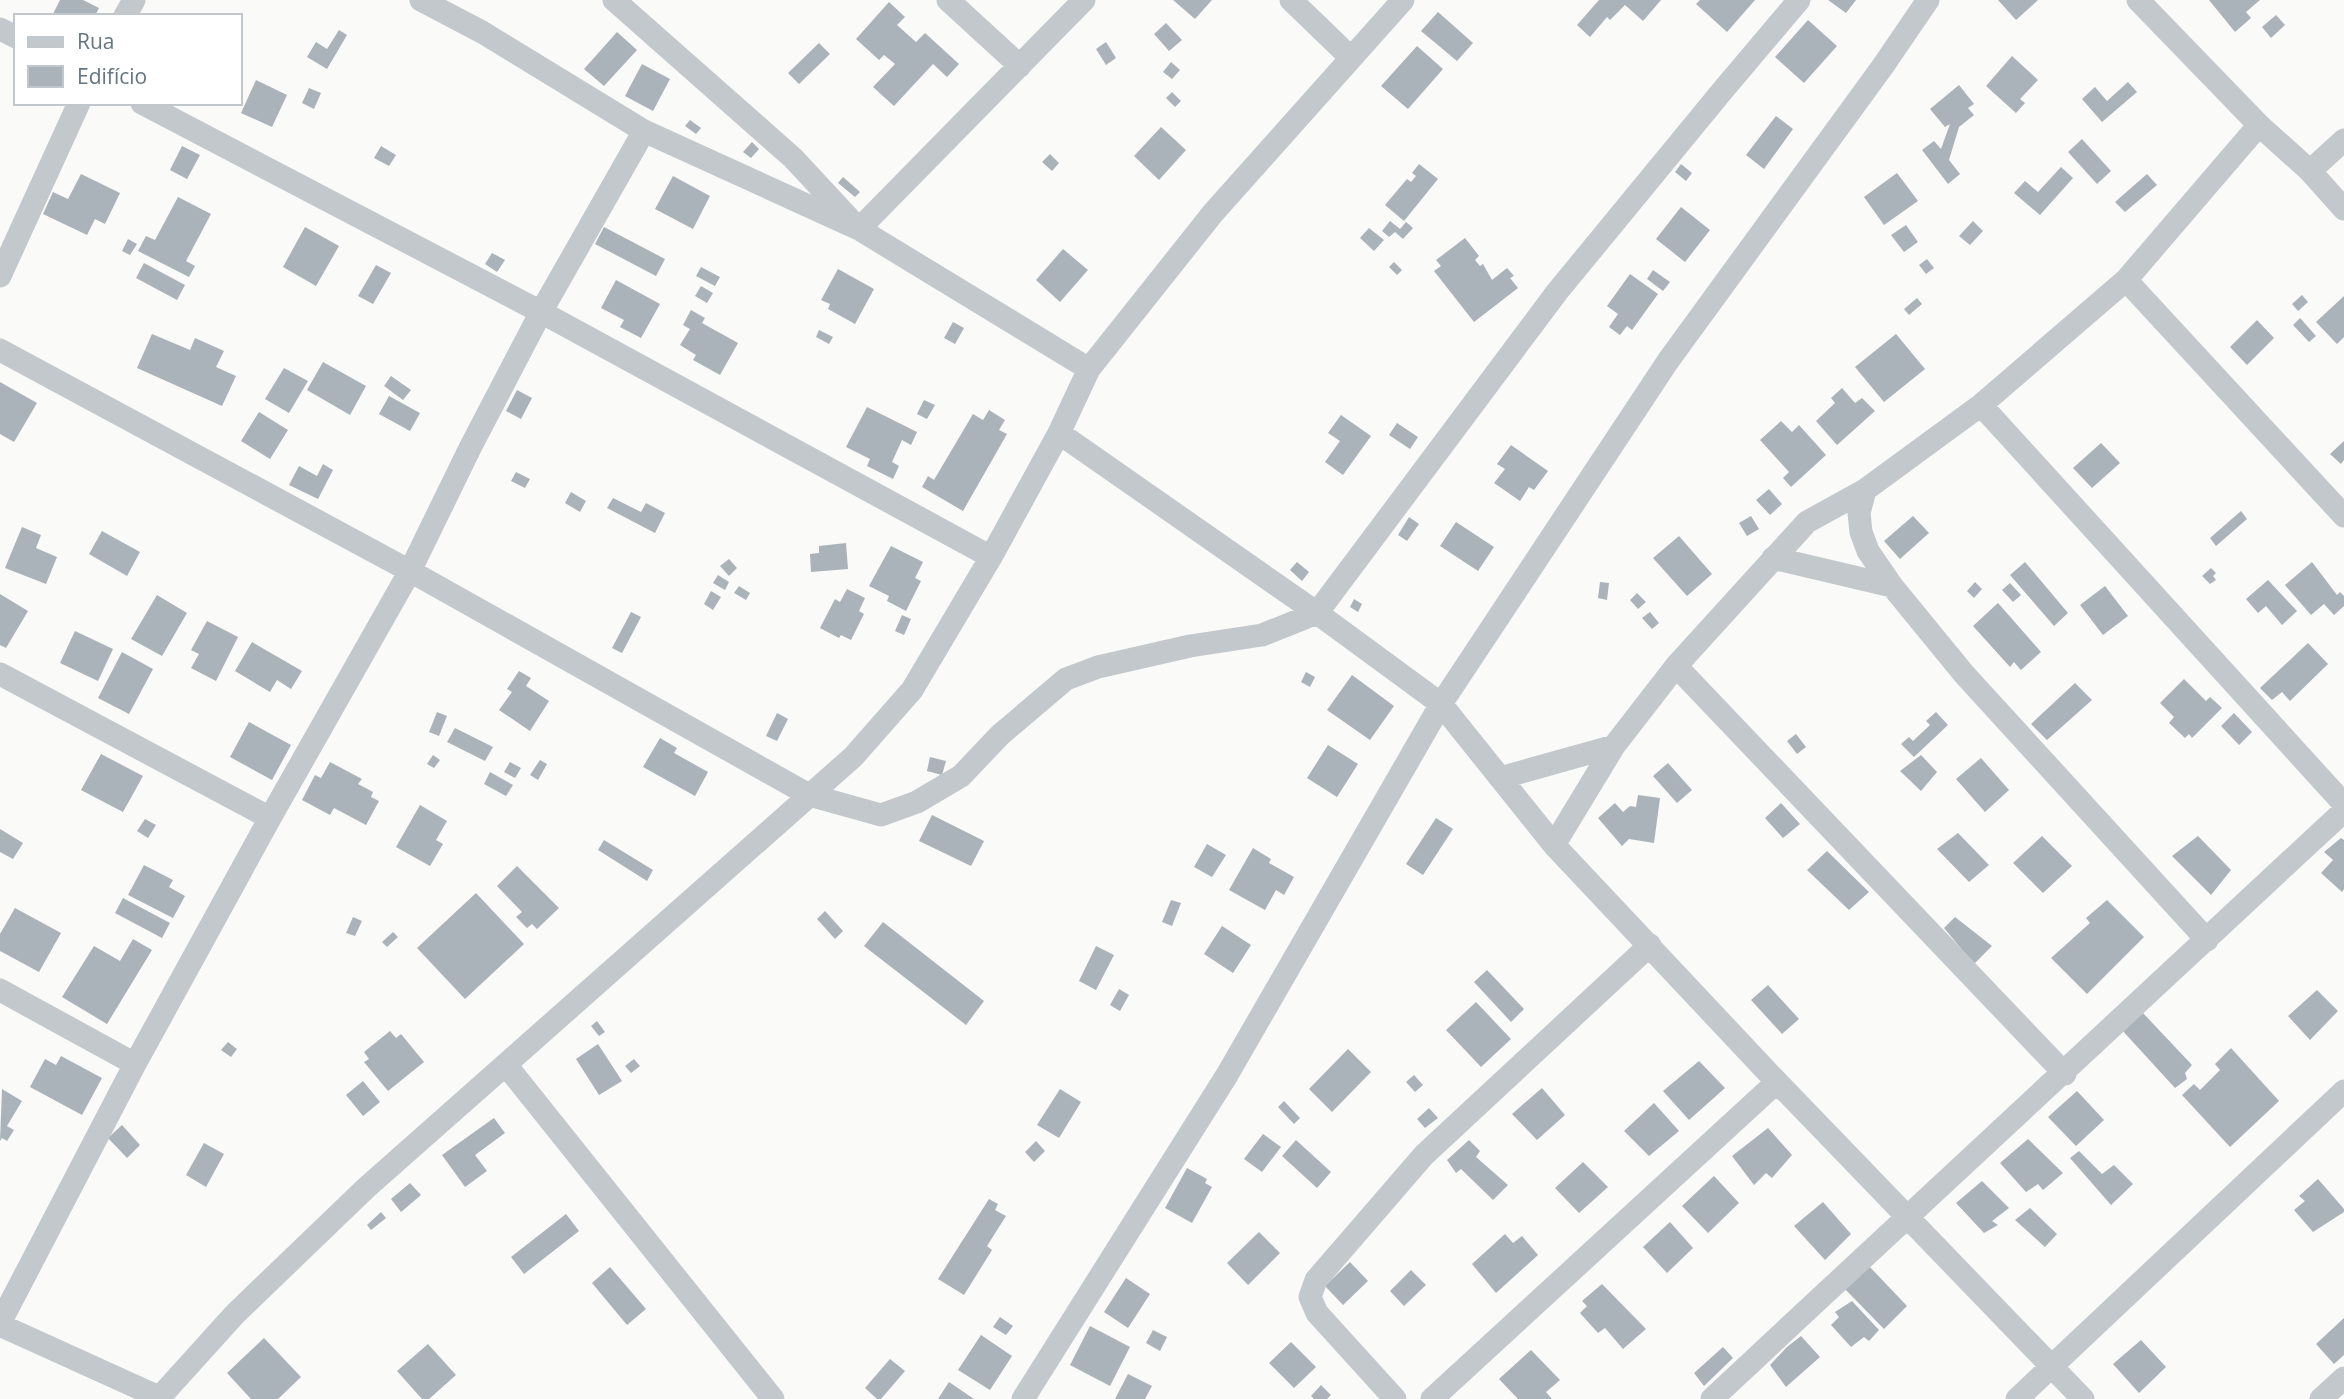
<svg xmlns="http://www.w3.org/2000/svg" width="2344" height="1399" font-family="'Open Sans',sans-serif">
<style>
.building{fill:#aab3b9}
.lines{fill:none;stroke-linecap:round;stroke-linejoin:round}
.minor{stroke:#c3c8cc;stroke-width:23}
</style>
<rect width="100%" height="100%" fill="#fafaf8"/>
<!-- building -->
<path class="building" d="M60 0H83L99 8 95 16H52Z
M1173 0H1212L1195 19Z
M1599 0H1661L1643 21 1625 5 1610 20 1607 17 1590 37 1577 25Z
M1700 0H1755L1727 32 1696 4Z
M1828 0H1856L1846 13Z
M1998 0H2038L2016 20Z
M2209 0H2260L2246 12 2251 18 2235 32Z
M889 2 905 17 897 25 916 42 925 33 959 64 947 77 933 64 894 106 873 87 895 64 884 55 879 60 856 39Z
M1438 12 1473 43 1457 61 1421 31Z
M2276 15 2285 25 2271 38 2262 27Z
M1808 20 1837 46 1804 83 1775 57Z
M1166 23 1182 40 1169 51 1154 34Z
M339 30 347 35 327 69 307 57 316 42 327 49Z
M617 32 637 50 604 86 584 69Z
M1106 42 1116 58 1106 65 1096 49Z
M819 43 830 54 799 84 788 73Z
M1417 46 1443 69 1408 109 1381 86Z
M2012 56 2038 80 2020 99 2025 103 2016 113 1986 86Z
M1171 62 1180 70 1172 79 1163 72Z
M642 64 670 79 653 111 625 96Z
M256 80 287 95 272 127 241 113Z
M2128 82 2137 92 2102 122 2082 99 2095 87 2107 101Z
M1959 85 1974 104 1968 108 1974 115 1959 127 1949 160 1960 174 1948 184 1922 150 1934 141 1941 149 1950 124 1945 127 1930 109Z
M309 88 321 93 314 109 302 103Z
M1172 92 1181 101 1175 107 1166 98Z
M1776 116 1793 129 1764 169 1746 155Z
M690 120 701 128 696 134 685 126Z
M1161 127 1186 150 1159 180 1134 156Z
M2082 139 2111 171 2097 184 2068 152Z
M752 142 759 149 751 158 743 152Z
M182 146 200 155 187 179 170 170Z
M381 146 396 155 389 166 374 158Z
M1050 154 1059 163 1052 171 1042 162Z
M1419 164 1438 179 1404 221 1385 205 1407 179 1411 182 1416 176 1412 173Z
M1681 164 1692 173 1686 181 1675 172Z
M2061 167 2073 178 2040 215 2014 193 2025 181 2038 192Z
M1897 173 1918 201 1884 225 1864 197Z
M81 174 120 193 105 224 95 219 87 235 43 214 53 192 68 199Z
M2147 174 2157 185 2125 212 2115 202Z
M673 176 710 196 693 229 655 209Z
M843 177 860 192 855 197 838 183Z
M178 197 211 214 186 261 195 266 189 277 138 251 146 236 155 240Z
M1681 207 1710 230 1685 262 1656 239Z
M1390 221 1400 229 1406 222 1413 228 1403 239 1395 232 1389 237 1382 231Z
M1973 221 1983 231 1970 245 1959 236Z
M1906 225 1918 242 1904 252 1891 235Z
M305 227 339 246 316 286 283 267Z
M604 227 665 259 656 276 595 244Z
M1369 228 1384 240 1374 251 1360 238Z
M1465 238 1479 256 1475 260 1480 266 1483 264 1492 280 1507 268 1514 276 1510 278 1518 288 1474 322 1434 271 1441 266 1436 260Z
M128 239 137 244 130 255 122 251Z
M1063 249 1088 270 1060 302 1036 280Z
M492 253 505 260 497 272 485 264Z
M1927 259 1934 268 1926 274 1919 265Z
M1394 262 1402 270 1397 275 1389 267Z
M144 263 185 285 177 300 136 278Z
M376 265 391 273 373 304 358 296Z
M701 267 720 277 715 286 696 276Z
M838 269 874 289 855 324 828 309 830 304 821 300Z
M1653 270 1670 282 1663 291 1647 279Z
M1630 274 1658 294 1632 330 1627 326 1620 335 1609 327 1618 314 1607 306Z
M616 280 660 304 641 338 620 327 624 320 601 308Z
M701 286 713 293 707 303 695 296Z
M2302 295 2308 302 2298 311 2292 304Z
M2344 296V337L2337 344 2316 322Z
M1917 298 1922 304 1909 315 1904 309Z
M691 310 705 318 702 323 738 343 720 375 693 360 696 355 680 345 690 329 683 325Z
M2300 318 2316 336 2309 342 2293 325Z
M2257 320 2274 338 2247 365 2230 347Z
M953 322 964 328 955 344 944 338Z
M819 330 833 337 829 344 816 337Z
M152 334 190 350 195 338 224 351 216 367 236 376 222 406 137 368Z
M1896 334 1925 369 1884 402 1855 367Z
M323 362 366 386 350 415 307 390Z
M284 368 308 381 289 413 265 399Z
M391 376 411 390 403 400 384 386Z
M0 382 37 403 14 442 0 434Z
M1842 388 1855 403 1862 398 1875 411 1837 445 1816 421 1835 403 1831 398Z
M517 390 532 398 521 419 506 411Z
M389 396 420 413 410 431 379 414Z
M924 400 935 405 927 419 917 414Z
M867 407 917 432 911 445 902 440 892 462 899 466 893 479 867 466 870 459 846 447Z
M989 410 1005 420 999 430 1007 434 963 511 922 487 928 476 934 480 973 414 983 420Z
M259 412 288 430 270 459 241 441Z
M1341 415 1371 436 1343 475 1325 462 1340 441 1328 433Z
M1781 421 1792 432 1799 425 1826 455 1791 487 1783 478 1789 472 1760 440Z
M1397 423 1418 437 1410 449 1389 435Z
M2344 441V460L2341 464 2330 454Z
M2101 443 2120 463 2092 488 2073 468Z
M1511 445 1548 471 1534 490 1529 487 1520 501 1494 483 1505 469 1497 464Z
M323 464 333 470 318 499 289 485 299 466 317 476Z
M516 472 530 479 525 488 511 481Z
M1769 489 1782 504 1770 515 1756 500Z
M571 492 586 501 580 512 565 503Z
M613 498 641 512 646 503 665 513 655 533 607 508Z
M2241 511 2247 519 2216 546 2210 538Z
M1751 516 1759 529 1747 536 1739 523Z
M1913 516 1929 533 1900 559 1884 541Z
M1409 517 1419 524 1407 541 1398 535Z
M1456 522 1494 547 1478 571 1440 546Z
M22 527 41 535 36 548 57 557 46 584 5 568Z
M102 531 140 552 127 576 89 554Z
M1679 536 1712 574 1687 596 1653 558Z
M846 543 848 569 811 572 810 554 819 553V546Z
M891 546 923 562 915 578 921 581 906 611 887 601 889 596 869 586Z
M729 559 737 568 729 576 720 566Z
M1297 562 1309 572 1302 581 1290 570Z
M2025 562 2068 613 2054 626 2010 575Z
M2312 562 2337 595 2340 592 2344 596V606L2334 615 2324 604 2311 615 2285 585Z
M2211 568 2216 573 2213 576 2216 580 2210 584 2202 576Z
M718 575 729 582 725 590 713 583Z
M2268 580 2297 611 2282 625 2266 606 2258 613 2246 599Z
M1600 582 1609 583 1607 600 1598 598Z
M1975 582 1982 589 1974 598 1967 591Z
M2010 583 2021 595 2013 602 2002 590Z
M739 586 750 593 746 600 734 593Z
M2105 586 2128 616 2103 635 2080 605Z
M847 589 865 598 859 611 864 614 851 640 841 635 839 638 820 628 835 599 840 602Z
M711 591 721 597 713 610 704 604Z
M1637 593 1646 602 1638 609 1630 600Z
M0 594 28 611 6 648 0 645Z
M157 595 187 613 162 656 131 639Z
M1354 599 1362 604 1358 612 1350 607Z
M1998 603 2041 652 2021 670 2014 662 2010 667 1973 626Z
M631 612 641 617 622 653 612 648Z
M1650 612 1659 623 1652 629 1642 618Z
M902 615 911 619 904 635 895 631Z
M207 621 238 637 216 681 191 668 199 654 191 650Z
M75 631 113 649 98 681 60 663Z
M252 642 302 671 291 689 277 680 270 692 235 671Z
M2308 643 2328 664 2290 701 2282 692 2272 700 2260 688Z
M122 652 153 669 129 714 98 698Z
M519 671 531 678 526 686 549 701 530 731 499 710 512 692 507 689Z
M1306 672 1315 677 1310 687 1301 682Z
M1352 675 1394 706 1370 740 1327 710Z
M2184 679 2206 701 2210 697 2222 708 2192 738 2189 734 2185 738 2169 723 2174 717 2160 703Z
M2075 683 2092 700 2047 740 2031 724Z
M437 712 447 716 439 736 429 732Z
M1936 712 1948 725 1914 757 1901 744 1909 737 1913 741 1930 725 1926 721Z
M777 713 788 719 777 741 766 736Z
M2234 713 2252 732 2239 745 2221 726Z
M249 722 291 745 272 780 230 757Z
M455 728 493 747 485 761 447 742Z
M1796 734 1806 747 1797 754 1787 741Z
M660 738 677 748 674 753 708 772 695 796 643 767Z
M1328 745 1358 764 1337 797 1307 778Z
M101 754 143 776 123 812 81 790Z
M433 755 440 760 434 768 427 764Z
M1921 755 1937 772 1921 791 1900 771Z
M930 757 946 761 942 775 927 771Z
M1981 758 2009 790 1985 812 1956 779Z
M540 760 547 764 538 780 530 775Z
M330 762 362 779 358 784 373 792 371 797 379 801 366 825 334 808 330 815 302 800 315 775 321 778Z
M510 762 521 768 515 778 504 772Z
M1668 763 1692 790 1677 803 1653 776Z
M490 772 513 785 506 796 484 784Z
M1638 795 1660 798 1654 843 1629 839 1622 846 1598 818 1615 803 1623 812 1630 806 1636 807Z
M1781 803 1800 824 1783 838 1765 818Z
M420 805 447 821 436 840 443 844 430 866 396 847Z
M932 815 984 841 971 866 919 841Z
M1436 818 1453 829 1423 875 1406 864Z
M145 819 156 825 148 838 137 831Z
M0 829 23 843 13 859 0 852Z
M1958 833 1989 865 1969 882 1937 849Z
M2042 836 2072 866 2043 893 2013 863Z
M2198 836 2231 870 2211 895 2172 856Z
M2341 838 2344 840V889L2342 892 2321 873 2333 860 2324 852Z
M604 840 653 870 647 881 598 850Z
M1207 844 1226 855 1212 877 1194 867Z
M1253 848 1271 859 1269 863 1294 877 1284 895 1276 890 1265 910 1229 890Z
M1827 851 1869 892 1849 910 1807 870Z
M144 865 173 880 169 887 185 896 173 918 128 895Z
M517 866 559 908 537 929 532 924 527 928 516 917 522 912 497 886Z
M476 893 524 944 465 999 417 948Z
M123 898 170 923 162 938 115 913Z
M1171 900 1181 903 1172 926 1162 922Z
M2107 900 2144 937 2087 994 2051 958 2090 923 2086 918Z
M15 908 61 933 39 972 0 951V934Z
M825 911 843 931 835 939 817 919Z
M353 917 362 921 355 936 346 933Z
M1955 917 1992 946 1974 964 1944 928Z
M883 922 984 1001 966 1025 864 946Z
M1222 926 1251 945 1233 973 1204 954Z
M393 932 398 937 387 947 382 942Z
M133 939 152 950 107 1024 62 997 94 946 120 961Z
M1096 946 1114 955 1096 990 1079 981Z
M1487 970 1524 1009 1511 1022 1474 982Z
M1768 985 1799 1019 1782 1034 1751 1000Z
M1119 989 1129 995 1120 1011 1110 1005Z
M2317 990 2338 1011 2310 1040 2288 1016Z
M1476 1002 1511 1039 1481 1067 1446 1030Z
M2143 1013 2192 1065 2185 1073 2187 1079 2175 1088 2121 1029Z
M597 1021 605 1032 599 1036 591 1026Z
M390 1031 396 1038 401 1034 424 1062 388 1091 364 1062 369 1059 364 1052Z
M228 1042 237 1049 231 1057 221 1050Z
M598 1044 622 1081 599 1095 576 1059Z
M2231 1048 2279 1101 2230 1147 2182 1095 2194 1084 2200 1090 2220 1070 2215 1064Z
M1348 1049 1371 1072 1332 1112 1309 1089Z
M61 1056 102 1078 82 1115 30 1087 45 1059 56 1065Z
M634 1059 640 1066 631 1073 625 1066Z
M1699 1061 1725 1088 1689 1120 1663 1091Z
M1414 1075 1423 1085 1415 1092 1406 1082Z
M363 1081 380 1102 363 1116 346 1095Z
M1542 1088 1565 1115 1537 1140 1512 1114Z
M2 1089 22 1101 7 1126 14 1130 7 1141 2 1138 0 1141Z
M1060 1089 1081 1102 1059 1138 1037 1125Z
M2077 1091 2104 1120 2076 1146 2048 1117Z
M1284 1101 1300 1118 1294 1124 1278 1107Z
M1654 1103 1679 1131 1649 1156 1624 1131Z
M1429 1108 1438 1118 1425 1128 1417 1119Z
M494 1118 505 1133 475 1155 487 1171 465 1187 442 1155Z
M122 1125 140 1145 127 1158 108 1138Z
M1768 1128 1792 1155 1772 1178 1766 1173 1754 1185 1732 1156Z
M1263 1134 1281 1147 1262 1172 1244 1159Z
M2028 1139 2063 1173 2043 1190 2038 1184 2026 1192 2000 1163Z
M1296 1140 1331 1172 1317 1188 1282 1156Z
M1469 1140 1480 1151 1476 1157 1508 1185 1493 1200 1461 1169 1456 1173 1447 1160Z
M1036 1141 1045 1151 1034 1162 1025 1152Z
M204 1143 224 1154 206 1187 186 1175Z
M2079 1151 2102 1174 2114 1165 2133 1184 2111 1205 2070 1158Z
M1583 1162 1608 1187 1579 1213 1555 1188Z
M1187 1168 1207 1179 1205 1183 1212 1187 1192 1223 1165 1208Z
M1714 1176 1739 1203 1708 1233 1682 1206Z
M2318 1179 2344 1209V1212L2313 1232 2294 1210 2305 1201 2299 1196Z
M1982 1181 2009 1208 1992 1221 1998 1225 1984 1233 1956 1203Z
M410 1183 421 1195 401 1212 391 1199Z
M989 1199 998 1204 995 1210 1006 1216 987 1246 992 1250 964 1295 938 1279Z
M1823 1202 1851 1234 1825 1260 1794 1226Z
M2030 1208 2057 1234 2045 1247 2015 1220Z
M381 1212 386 1218 371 1230 367 1225Z
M566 1214 579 1231 524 1274 511 1257Z
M1670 1222 1693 1248 1667 1273 1643 1247Z
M1259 1232 1280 1253 1248 1285 1227 1263Z
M1505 1234 1513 1243 1522 1236 1538 1255 1496 1293 1472 1264Z
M1350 1262 1368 1281 1343 1305 1325 1286Z
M1868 1265 1907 1306 1884 1329 1843 1287Z
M610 1267 646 1309 627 1325 592 1283Z
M1411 1270 1426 1285 1404 1306 1390 1291Z
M1126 1278 1150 1294 1128 1328 1104 1312Z
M1602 1284 1646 1329 1623 1349 1605 1328 1598 1333 1580 1313 1587 1306 1582 1301Z
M1852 1301 1879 1330 1869 1341 1864 1337 1851 1347 1831 1325 1839 1317 1835 1312Z
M1000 1317 1013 1326 1006 1335 993 1327Z
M2344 1318V1355L2334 1364 2316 1344Z
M1090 1326 1130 1347 1110 1386 1070 1365Z
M1153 1330 1167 1337 1160 1351 1146 1343Z
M981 1335 1012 1356 990 1390 958 1370Z
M1801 1336 1820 1357 1786 1387 1770 1365 1787 1347Z
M264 1338 301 1377 278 1399H251L227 1373Z
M2141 1340 2166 1367 2139 1393 2113 1364Z
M1291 1342 1316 1367 1294 1388 1269 1363Z
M428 1344 456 1375 429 1399H422L397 1371Z
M1723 1347 1733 1358 1704 1386 1694 1373Z
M1531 1350 1560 1380 1546 1392 1552 1399H1518L1499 1379Z
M890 1359 905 1371 881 1399H877L865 1388Z
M1128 1374 1152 1386 1145 1399H1115Z
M949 1382 974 1399H938Z
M1321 1385 1331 1395 1327 1399H1314L1311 1396Z"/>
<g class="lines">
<!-- minor -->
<path class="minor" d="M421 0 482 32 644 131 859 229 1089 369
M614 0 793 158 859 229 1084 0
M948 0 1020 66
M1291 0 1350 57
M2138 0 2259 125 2310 171 2344 209
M125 16 134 0
M0 29 16 37
M142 103 541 312 991 557
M2310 171 2344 140
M0 276 79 103
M2126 280 2344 516
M0 350 410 571 809 795 881 815 917 802 961 776 1000 735 1066 679 1098 667 1190 646 1262 635 1317 613 1557 292 1723 90 1799 0
M1981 405 2344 804
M1059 433 1317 613 1441 704 1554 845 1777 1082 2083 1399
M1865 490 1859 513 1861 532 1868 551 1892 586 1964 674 2207 940
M1773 558 1892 586
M1676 666 2065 1074
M0 674 270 818
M1500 778 1614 746
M1554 845 1614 746 1676 666 1807 522 1865 490 1981 405 2126 280 2259 125
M0 990 135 1064
M506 1065 773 1399
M0 1323 135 1064 270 818 410 571 471 446 541 312 644 131
M0 1325 163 1399
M160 1397 235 1314 366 1188 853 757 912 690 991 557 1059 433 1089 369 1213 213 1403 0
M1023 1399 1227 1075 1441 704 1668 361 1883 66 1928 0
M1395 1399 1317 1313 1310 1297 1316 1280 1424 1155 1650 945
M1432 1399 1777 1082
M1712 1399C1922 1202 2135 1008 2344 811
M2017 1399 2344 1091
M2321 1399 2344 1378"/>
</g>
<!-- legend -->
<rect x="14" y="14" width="228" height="91" fill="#ffffff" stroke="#c1c8cd" stroke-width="2"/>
<rect x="28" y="37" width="35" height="10" fill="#c3c8cc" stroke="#c1c8cd" stroke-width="2"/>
<text x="77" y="49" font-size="21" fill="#657683">Rua</text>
<rect x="28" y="66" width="35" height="21" fill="#aab3b9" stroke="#c1c8cd" stroke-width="2"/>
<text x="77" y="84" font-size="21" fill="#657683">Edifício</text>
</svg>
